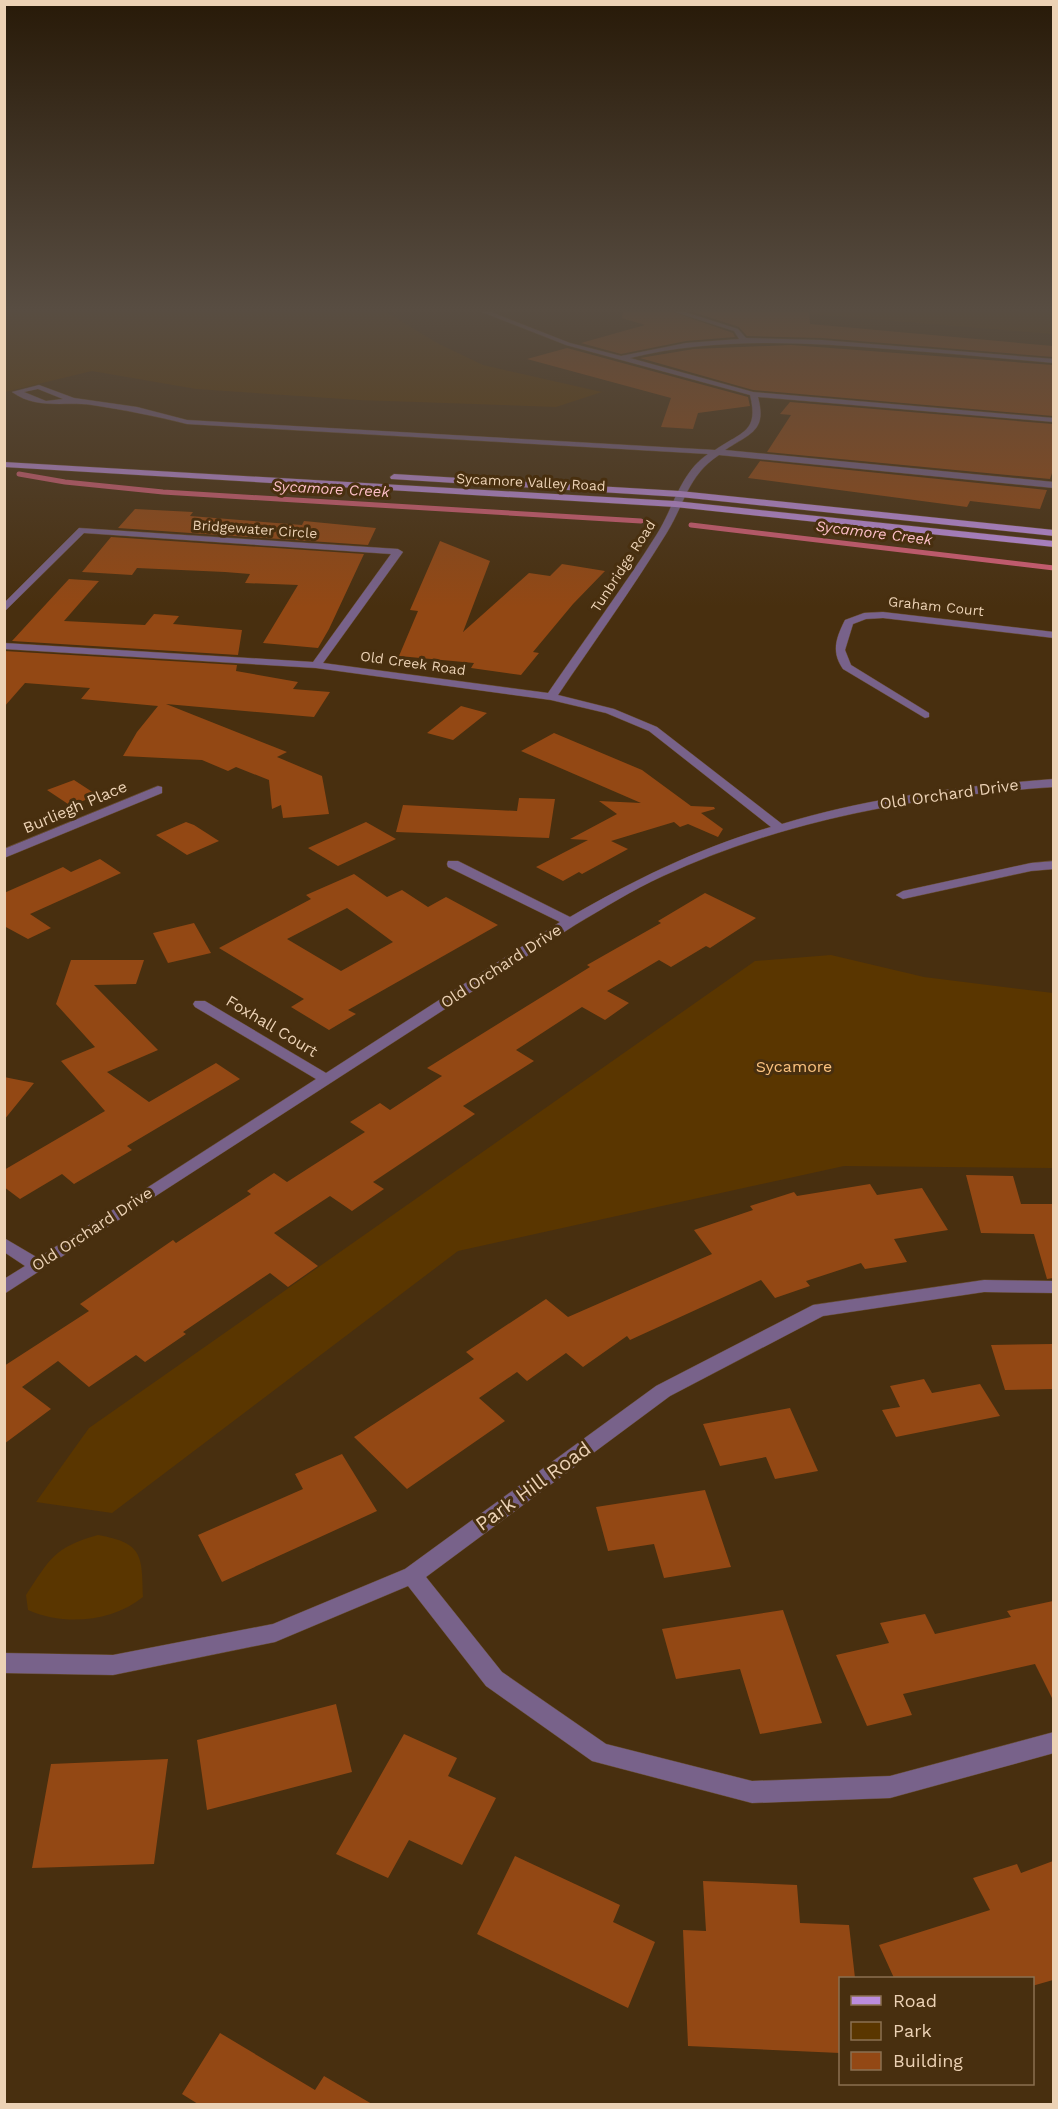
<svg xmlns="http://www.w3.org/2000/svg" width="1058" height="2109" font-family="'Work Sans',sans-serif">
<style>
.green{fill:#5a3600}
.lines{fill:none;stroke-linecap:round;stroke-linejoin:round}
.stream{stroke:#d15d74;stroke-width:5}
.building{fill:#934814;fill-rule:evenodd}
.minor-casing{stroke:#664c2d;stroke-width:1}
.major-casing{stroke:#664c2d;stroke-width:1}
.minor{fill:#78628a;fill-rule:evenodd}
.major{fill:#bb8cdd;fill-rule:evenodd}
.labels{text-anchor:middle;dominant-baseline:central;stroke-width:6;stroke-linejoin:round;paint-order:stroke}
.far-street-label{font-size:14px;fill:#ecd2b5;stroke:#482f0f}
.far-water-label{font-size:15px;font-style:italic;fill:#fdbfc8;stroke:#482f0f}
.street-label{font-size:16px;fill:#ecd2b5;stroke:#482f0f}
.park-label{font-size:16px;fill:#fcc380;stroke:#482f0f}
.near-street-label{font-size:20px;fill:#ecd2b5;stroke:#482f0f}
</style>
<rect width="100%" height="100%" fill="#482f0f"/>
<!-- green -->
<path class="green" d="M5 312H386L437 343 483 365 602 392 556 407 358 400 196 389 92 371 5 392Z
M800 312H1053V334L809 314Z
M831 955 924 977 1053 993V1168L844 1166 458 1251 112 1513 36 1502 89 1428 755 961Z
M98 1535C143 1543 142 1555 143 1597 112 1622 64 1626 28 1610L26 1595C50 1559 54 1547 98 1535Z"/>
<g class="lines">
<!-- stream -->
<path class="stream" d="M19 474 65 482 163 492 641 521
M691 525 1054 568"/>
</g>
<!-- building -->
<path class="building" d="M623 312H673L733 333 735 337 686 341 621 354 581 343 645 325 622 318Z
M693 312H809L810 324 1053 346V357L822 338 747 336 739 327Z
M791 345 1053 365V416L753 390 640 358 694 349Z
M567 348 748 397 750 406 698 413 693 429 661 427 671 398 527 359Z
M790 402 1053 424V470L1050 479 767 452 791 415 780 414Z
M760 461 1047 490 1040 509 970 501 967 507 748 478Z
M135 509 193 512 190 516 302 525 304 521 376 528 368 545 118 528Z
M111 537 364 554 329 629 318 648 263 643 298 585 245 583 250 574 225 572 137 568 132 575 82 572Z
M440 541 490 561 463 632 529 573 550 576 562 564 605 571 573 604 533 652 539 653 521 675 471 668 474 663 399 656 418 611 410 610Z
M69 579 99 581 64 621 145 625 154 614 179 616 173 624 242 630 238 655 12 641Z
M4 651 237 665 236 671 298 682 293 689 330 692 314 717 166 704 287 752 277 757 322 776 329 814 283 818 281 805 272 809 269 780 236 767 228 771 202 760 123 756 137 732 158 706 81 699 90 688 25 683 4 707Z
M461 706 487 713 453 740 427 733Z
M554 733 642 770 691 806 714 807 715 809 701 813 723 829 718 837 688 824 680 827 674 822 611 841 628 849 582 874 579 872 563 881 536 867 588 840 570 839 617 814 599 801 641 803 521 751Z
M74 780 97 795 71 806 47 790Z
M519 798 555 799 549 838 396 832 403 805 517 811Z
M186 822 194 825 219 841 187 855 156 835Z
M366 822 396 839 338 866 308 848Z
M100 859 121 873 30 914 51 928 28 939 4 926V893L63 867 71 872Z
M354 874 387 897 402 890 428 907 446 897 498 925 348 1010 356 1014 329 1030 291 1007 304 999 219 948 311 899 306 895ZM347 908 393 942 341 971 287 939Z
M705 893 756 918 710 948 706 946 671 967 659 960 607 991 629 1003 605 1020 582 1007 516 1050 534 1061 463 1106 475 1114 373 1182 384 1189 352 1211 330 1196 274 1233 318 1266 288 1287 270 1273 183 1332 186 1334 145 1362 136 1355 89 1387 58 1361 22 1387 51 1409 4 1444V1366L89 1311 80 1304 173 1240 176 1243 251 1194 247 1191 274 1173 287 1182 365 1132 350 1122 380 1103 390 1110 442 1076 427 1068 590 967 587 965 661 923 658 921Z
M194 923 211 953 168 963 153 933Z
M71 960H144L136 984 94 985 158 1050 107 1072 149 1102 216 1063 240 1079 127 1146 132 1150 74 1184 62 1174 20 1199 4 1187V1170L105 1111 61 1061 95 1047 56 1004Z
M4 1077 34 1083 4 1120Z
M966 1175 1013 1176 1021 1204H1053V1278L1047 1279 1034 1234 981 1233Z
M870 1184 877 1195 922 1188 948 1230 894 1239 907 1262 865 1269 861 1263 806 1281 810 1286 775 1298 761 1280 630 1340 627 1336 583 1367 566 1353 527 1381 517 1372 479 1398 505 1421 407 1489 354 1437 474 1359 466 1352 546 1299 568 1317 712 1254 694 1230 753 1210 750 1206 794 1192 797 1196Z
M1053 1344V1389L1005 1390 991 1345Z
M924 1379 932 1393 980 1384 1000 1416 896 1437 882 1410 900 1407 890 1386Z
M790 1408 818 1471 775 1479 766 1457 720 1466 703 1424Z
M342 1454 377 1511 222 1582 198 1535 303 1489 295 1474Z
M705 1490 731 1567 664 1578 654 1544 608 1551 596 1507Z
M1053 1601V1700L1035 1664 903 1694 912 1715 867 1726 836 1655 889 1643 880 1623 925 1614 935 1634 1011 1617 1007 1611Z
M783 1610 822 1723 760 1734 740 1669 676 1679 662 1629Z
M336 1704 352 1772 207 1810 197 1740Z
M404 1734 457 1758 448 1776 496 1798 462 1865 409 1840 388 1878 336 1854Z
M168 1759 154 1864 32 1868 51 1764Z
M515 1856 620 1905 613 1922 655 1942 628 2008 477 1934Z
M1053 1861V1980L1032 1986V1978H894L879 1945 990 1910 973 1878 1017 1864 1021 1873Z
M703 1881 797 1885 800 1923 849 1925 855 1978H840V2053L688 2046 683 1930 706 1931Z
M220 2033 315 2090 324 2076 372 2104H198L182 2094Z"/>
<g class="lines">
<defs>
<path id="minor" d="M482 312H491L570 343 621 356 686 343 739 339 734 331 675 312H685L738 329 746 338 822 340 1054 359V363C999 358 944 353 889 349 802 342 715 337 630 358L753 392 1054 418V422L758 397C767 431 751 433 725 450L1054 482V488L719 455C687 476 685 504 666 534 632 589 594 642 558 695L614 709 657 727 782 824C871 797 962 786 1054 779V787C919 796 786 819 663 876 632 890 604 908 575 925L4 1294V1279L25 1266 4 1252V1238L38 1258 316 1079 195 1007 193 1004 195 1001H205L326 1073 560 922 448 867 447 864 448 861H458L570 917C634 880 699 848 771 827L649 731 606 713 551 700 316 668 4 649V643L313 662 391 554 84 533 4 612V603L79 528 398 549 403 552 323 663 548 693C584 640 623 588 657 534 674 507 680 473 708 454L187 424C155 416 125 410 92 405 64 401 37 410 12 392L39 385 74 398 137 407 187 420 715 450C743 431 759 432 750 395L566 345ZM38 389 63 399 46 401 24 392Z
M883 612 1054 632V638L883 618 866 619 853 624 845 650 851 665 929 713V717L925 718 843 669C831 652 836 638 845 620L864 613Z
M158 786 162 787V793L4 858V849Z
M1054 861V869L1031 871 903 899 896 895 903 891 1031 863Z
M984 1280 1054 1281V1293L984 1292 823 1316 670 1396 426 1577 502 1672 606 1744 752 1781 890 1776 1054 1732V1753L890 1798 752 1803 592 1761 486 1686 408 1586 275 1642 113 1675 4 1673V1653L113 1655 273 1624 405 1569 656 1386 813 1305Z"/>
<path id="major" d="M4 462 675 501 1054 541V547L675 507 4 467Z
M394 474 680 491 1054 530V536L680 497 391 479 390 477Z"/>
</defs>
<!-- minor casing -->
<use href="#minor" class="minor-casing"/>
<!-- major casing -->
<use href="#major" class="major-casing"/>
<!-- minor -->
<use href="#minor" class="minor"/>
<!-- major -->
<use href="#major" class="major"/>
</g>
<!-- sky -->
<linearGradient id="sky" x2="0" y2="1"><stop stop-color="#281a08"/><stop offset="0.51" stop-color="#584d42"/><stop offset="1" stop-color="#584d42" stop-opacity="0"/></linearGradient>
<rect width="1058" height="607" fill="url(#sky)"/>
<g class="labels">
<!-- far-street labels -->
<g class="far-street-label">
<text transform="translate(531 482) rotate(3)">Sycamore Valley Road</text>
<text transform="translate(255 529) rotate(4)">Bridgewater Circle</text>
<text transform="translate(623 566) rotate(-57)">Tunbridge Road</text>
<text transform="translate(936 606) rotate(6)">Graham Court</text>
<text transform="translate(413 663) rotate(8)">Old Creek Road</text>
</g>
<!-- far-water labels -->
<g class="far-water-label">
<text transform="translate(331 489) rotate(3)">Sycamore Creek</text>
<text transform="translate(874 533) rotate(7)">Sycamore Creek</text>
</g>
<!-- street labels -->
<g class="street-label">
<text transform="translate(949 794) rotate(-8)">Old Orchard Drive</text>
<text transform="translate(75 807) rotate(-23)">Burliegh Place</text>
<text transform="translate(501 966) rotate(-33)">Old Orchard Drive</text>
<text transform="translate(272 1026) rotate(31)">Foxhall Court</text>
<text transform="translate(92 1229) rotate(-33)">Old Orchard Drive</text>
</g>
<!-- park labels -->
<g class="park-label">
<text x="794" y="1066">Sycamore</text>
</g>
<!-- near-street labels -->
<g class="near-street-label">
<text transform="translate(533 1486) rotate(-36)">Park Hill Road</text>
</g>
</g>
<!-- border -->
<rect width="1058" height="2109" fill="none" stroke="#ecd2b5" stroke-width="12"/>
<!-- legend -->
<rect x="839" y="1977" width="195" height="108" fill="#482f0f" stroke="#8a7051" stroke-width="1.5"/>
<rect x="851" y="1996" width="30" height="9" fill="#bb8cdd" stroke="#8a7051" stroke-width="1.5"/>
<text x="893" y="2007" font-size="18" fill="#ecd2b5">Road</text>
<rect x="851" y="2022" width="30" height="18" fill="#5a3600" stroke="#8a7051" stroke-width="1.5"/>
<text x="893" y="2037" font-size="18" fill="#ecd2b5">Park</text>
<rect x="851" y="2052" width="30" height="18" fill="#934814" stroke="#8a7051" stroke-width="1.5"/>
<text x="893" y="2067" font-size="18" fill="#ecd2b5">Building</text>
</svg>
